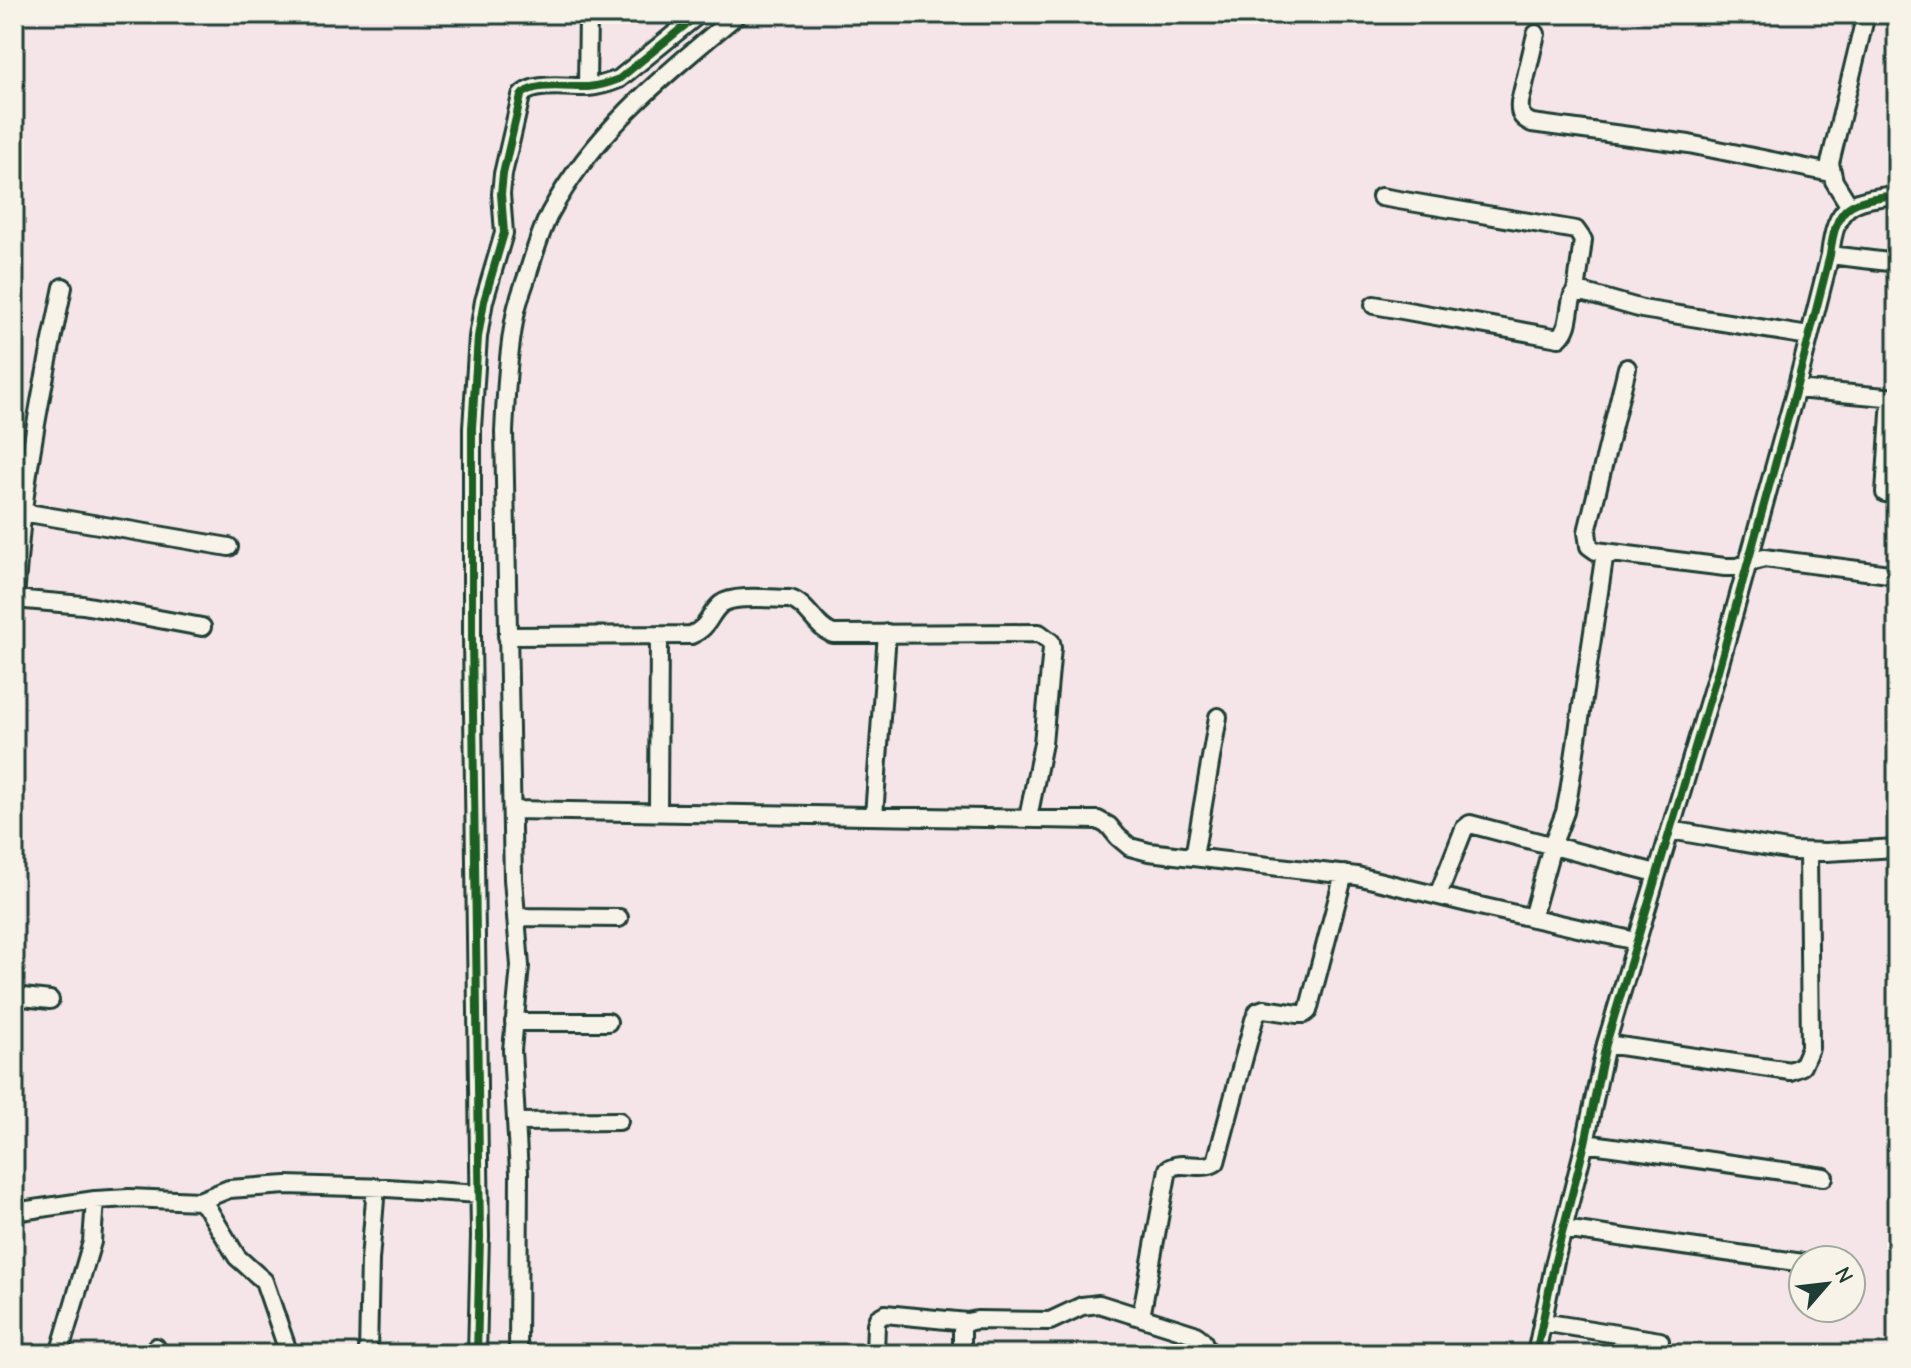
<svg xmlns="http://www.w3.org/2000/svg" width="1911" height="1368" font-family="'Comic Neue',sans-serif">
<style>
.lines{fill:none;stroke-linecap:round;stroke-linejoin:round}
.minor-casing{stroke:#1f3d34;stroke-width:22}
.minor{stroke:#f7f3e8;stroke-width:16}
.cycleway-casing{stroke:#f7f3e8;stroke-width:13}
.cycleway{stroke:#1b5e20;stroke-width:8}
</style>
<rect width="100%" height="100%" fill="#f6e5e8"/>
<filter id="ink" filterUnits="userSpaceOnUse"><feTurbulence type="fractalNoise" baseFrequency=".0125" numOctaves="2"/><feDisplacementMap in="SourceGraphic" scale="16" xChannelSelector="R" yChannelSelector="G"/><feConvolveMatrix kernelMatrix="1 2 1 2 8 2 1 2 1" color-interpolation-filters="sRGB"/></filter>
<g filter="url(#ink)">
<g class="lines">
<defs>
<path id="minor" d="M1536 34 1520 102C1519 114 1521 118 1532 123L1689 144 1831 173
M587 87 588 14
M1381 197 1576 230 1583 240 1576 292
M1849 205 1834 181 1830 163 1866 14
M1830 255 1897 263
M1374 305 1559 338C1571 328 1568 309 1573 295L1582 292 1642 309 1809 336
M1627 368 1587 532 1589 546 1596 551 1725 567H1737L1764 558 1897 575
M1796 389 1897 398
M1885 493 1891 398
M22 512 229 547
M14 599 83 605 202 627
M15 599C17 572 19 545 22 518 31 441 47 364 63 287
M507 636 691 635C710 627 708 615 721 604 734 594 773 599 790 599 809 605 814 627 833 634L1039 633 1051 642 1052 648 1043 743 1028 818
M512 810 1098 820 1109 826 1118 837 1130 847 1149 852 1357 876 1484 907 1636 941
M658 812 659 635
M874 816 887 633
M1670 830 1793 851 1826 852 1897 848
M1194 857 1218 717
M1438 895 1464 829 1470 824 1656 873
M517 917 619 918
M1532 918 1552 846 1565 812 1569 792 1605 552
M14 996 50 1000
M514 1022H608
M1606 1044 1790 1071 1802 1066 1810 1048 1808 852
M516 1122 619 1121
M1585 1143 1824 1177
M199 1201 229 1189 286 1185 387 1188 479 1194
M14 1212 95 1200 129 1198 199 1201 208 1209 237 1257 264 1281 289 1354
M1563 1229 1803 1263
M1141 1317 1168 1169C1182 1159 1201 1172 1216 1162L1254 1020 1258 1011 1264 1009 1298 1014H1304L1308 1011 1344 874
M1542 1322 1660 1341
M59 1354 92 1242 95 1200
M154 1354 156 1347
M368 1354 370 1260 376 1187
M477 1354 480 1236 472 637V428L478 337 484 301 504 233 501 194 503 174 521 96C532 81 570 88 588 87 600 86 609 83 619 79L699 14
M518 1354 519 1173 512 1050 520 966 513 879 504 432C506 392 508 351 516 311 519 297 525 283 529 270 535 251 541 230 550 213 595 130 667 73 738 14
M875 1354 876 1324 878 1318 885 1314 967 1322
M962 1354V1328L967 1322 977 1320 1050 1321 1082 1306 1099 1304 1194 1334C1203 1339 1206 1344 1205 1354
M1536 1354 1555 1261 1585 1143 1606 1044 1717 674 1796 389 1830 255C1836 204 1850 200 1897 195"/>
</defs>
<!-- minor casing -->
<use href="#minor" class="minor-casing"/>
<!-- minor -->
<use href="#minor" class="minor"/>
<defs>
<path id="cycleway" d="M477 1354 480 1236 472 637V428L478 337 484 301 504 233 501 194 503 174 521 96C532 81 570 88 588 87 600 86 609 83 619 79L699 14
M1536 1354 1555 1261 1585 1143 1606 1044 1717 674 1796 389 1830 255C1836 204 1850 200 1897 195"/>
</defs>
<!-- cycleway casing -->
<use href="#cycleway" class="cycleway-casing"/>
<!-- cycleway -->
<use href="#cycleway" class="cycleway"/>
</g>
</g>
<!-- margin -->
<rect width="1911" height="1368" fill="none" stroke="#f7f3e8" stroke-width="48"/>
<rect x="24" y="24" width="1863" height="1320" fill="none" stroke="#1f3d34" stroke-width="3" filter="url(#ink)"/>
<!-- north arrow -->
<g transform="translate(1827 1284) rotate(62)"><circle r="38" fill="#f7f3e8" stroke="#a1aaa0" stroke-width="2"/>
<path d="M0-6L14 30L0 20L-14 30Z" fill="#1f3d34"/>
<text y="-12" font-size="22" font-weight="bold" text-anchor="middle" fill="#1f3d34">N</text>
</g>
</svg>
